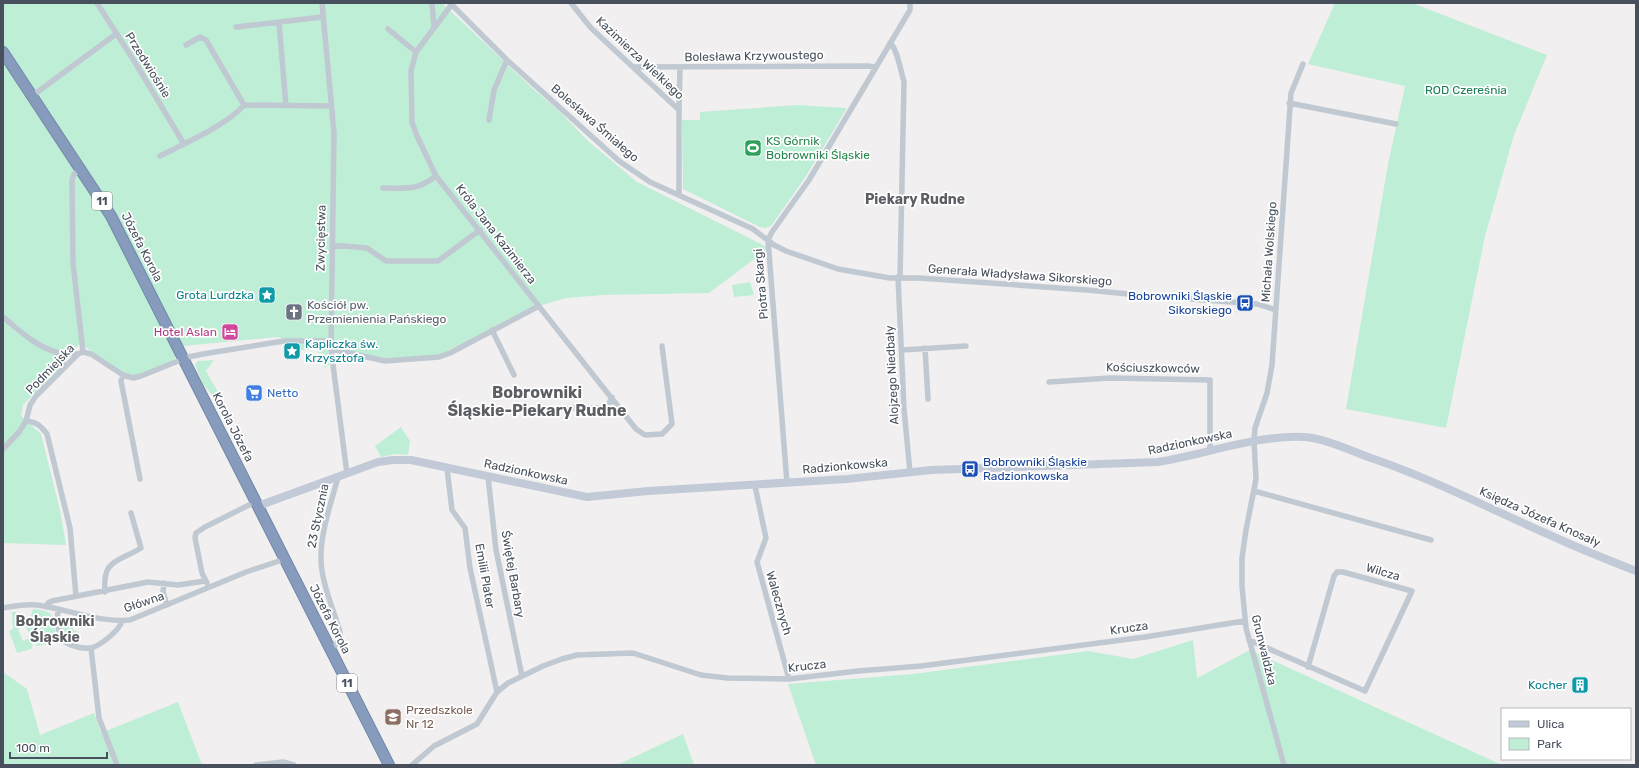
<svg xmlns="http://www.w3.org/2000/svg" width="1639" height="768" font-family="Rubik,sans-serif">
<style>
.green{fill:#beeed6}
.lines{fill:none;stroke-linecap:round;stroke-linejoin:round}
.highway-casing{stroke:#7287a9;stroke-width:12}
.street{stroke:#c0c8d1;stroke-width:5.5}
.secondary{stroke:#c2cad8;stroke-width:8}
.highway{stroke:#879cbd;stroke-width:10}
.labels{text-anchor:middle;dominant-baseline:central;stroke-width:3.5;stroke-linejoin:round;paint-order:stroke}
.shield{fill:#fff;stroke:#7e848d;stroke-width:1}
.shield-label{font-size:11px;font-weight:bold;fill:#47505c}
.street-label{font-size:12px;fill:#47505c;stroke:#fff}
.park-label{font-size:12px;fill:#187d55;stroke:#fff}
.leisure-label{font-size:12px;fill:#27864d;stroke:#fff;text-anchor:start}
.culture-label{font-size:12px;fill:#0d838f;stroke:#fff;text-anchor:end}
.transit-label{font-size:12px;fill:#164399;stroke:#fff;text-anchor:end}
.worship-label{font-size:12px;fill:#5b616d;stroke:#fff;text-anchor:start}
.hotel-label{font-size:12px;fill:#b23c85;stroke:#fff;text-anchor:end}
.shop-label{font-size:12px;fill:#366cbe;stroke:#fff;text-anchor:start}
.education-label{font-size:12px;fill:#785e54;stroke:#fff;text-anchor:start}
.quarter-label{font-size:14px;font-weight:bold;fill:#5c5e64;stroke:#fff}
.district-label{font-size:16px;font-weight:bold;fill:#5c5e64;stroke:#fff}
</style>
<rect width="100%" height="100%" fill="#f1efef"/>
<!-- green -->
<path class="green" d="M3 3H442L529 85 561 113 588 141 637 182 769 248 709 293 603 295 566 298 539 306 439 355 405 360 370 358 328 350 329 365 324 368 321 359H324L323 353H318L317 348 296 351V355L290 356 288 354 289 345 301 343 277 337 183 346 172 362 149 373 131 376 113 367 80 343 59 369 23 405 21 416 41 434 60 510 66 545 3 543Z
M1335 3H1412L1547 55 1514 135 1485 236 1446 428 1346 409 1388 164 1405 86 1308 64Z
M797 105 847 108 806 176 771 226 765 228 760 227 683 189 682 120H700V112Z
M750 282 754 295 734 297 732 285Z
M214 360 206 371 218 392 212 395 203 384 195 365 198 361Z
M401 427 410 441 408 455 395 454 381 457 375 446Z
M33 609C43 610 52 611 55 622H46L31 616Z
M12 612H16L20 623 22 624V626L18 630 23 641 29 638 33 645 31 649 17 653 9 631 13 629Z
M37 620 55 626 56 637 54 642 38 646 35 645 25 626Z
M62 624H72L74 626 73 630 79 632V635L76 636 75 642 64 636 60 626Z
M1193 640 1197 678 1250 650 1502 765H816L788 684 913 674 1088 651 1133 659Z
M3 672 27 689 40 735 94 713 101 733 178 702 202 765H3Z
M683 734 694 765H617Z"/>
<g class="lines">
<defs>
<path id="highway" d="M3 52 111 216 389 765"/>
</defs>
<!-- highway casing -->
<use href="#highway" class="highway-casing"/>
<!-- street -->
<path class="street" d="M97 3 136 64 184 144
M322 3 334 133 331 349 347 474
M432 3 434 27
M450 3 507 60 619 161 650 182 753 229 774 245 786 251 838 269 890 278H919L1087 290 1149 296 1245 303 1257 304 1276 310
M571 3 591 28 679 110V194
M452 4 416 52 411 71 412 122 417 136 436 176 636 429 645 435 662 434 672 424 662 346
M279 22 286 106
M236 27 322 17
M388 29 416 52
M890 43C897 48 901 72 904 82L900 278
M186 45 200 37 206 40 244 105 331 106
M634 67 868 66 875 67
M32 96 116 34
M1289 103 1396 124
M679 110 680 68
M489 120 494 90 507 60
M160 156C184 144 227 125 244 105
M81 169 74 174 72 180 73 263 83 352
M383 188C406 188 417 191 436 176
M332 245 367 248 386 261H438L480 230
M898 277 904 409 910 472
M3 317C19 330 35 346 56 352 63 354 71 353 78 354
M492 330 514 375
M925 348 928 399
M331 349 385 361 439 357 450 353 539 306
M902 350 966 346
M56 352 62 360 64 368
M123 375 121 381 140 479
M1049 382 1110 378 1210 380V451
M570 408H607L612 397
M26 421C37 422 41 426 47 434L70 528 76 596
M3 449 19 432 26 421 30 405 36 396 78 354 83 352 91 354 123 375 133 378 141 376 188 357 203 354 284 341H330
M447 468 452 510 465 528 470 568 497 692
M488 476 496 550 522 676
M787 483 768 240 772 232 809 180 910 10V3
M755 486 766 538 757 562 789 679
M1254 491 1431 540
M164 583 163 592 167 605
M207 583 202 573 195 538 196 533 205 527 249 505
M105 592C102 559 118 562 141 548L131 513
M46 607 48 603 52 601 148 582 178 585 205 581
M3 608C14 606 26 604 37 605 68 609 98 623 130 620L246 572 285 559
M58 610 57 622 61 639C67 645 81 649 90 648 99 647 120 630 122 621
M1249 640 1365 691 1412 591 1343 572H1337L1334 576 1308 667
M91 648 99 718 117 765
M330 649C338 645 339 641 340 632 334 611 322 584 321 561 320 533 331 504 338 477
M256 765 283 762 294 765
M412 765 434 746 477 724 497 692 508 683 543 666 562 659 577 655 633 653 701 675 727 678 789 679 858 671 921 666 1145 637 1244 621
M1284 765 1246 628 1242 586V558L1246 530 1256 479 1254 441 1255 428 1267 393 1272 365 1291 93 1303 64"/>
<!-- secondary -->
<path class="secondary" d="M258 506 378 462 393 460H411L587 497 648 491 847 479 931 470 1158 462C1207 454 1255 435 1304 437 1325 438 1351 451 1371 458 1433 479 1492 510 1552 536 1580 549 1608 560 1636 571"/>
<!-- highway -->
<use href="#highway" class="highway"/>
</g>
<!-- icons -->
<defs>
<symbol id="stadium-square" viewBox="-11 -11 22 22"><rect x="-9" y="-9" width="18" height="18" rx="4" fill="#2e9e5b" stroke="#fff"/><path d="M0-5a6.5 5 0 1 0 0 10a6.5 5 0 1 0 0-10ZM-3.5-1.8h7v3.6h-7Z" fill="#fff"/></symbol>
<symbol id="sight-square" viewBox="-11 -11 22 22"><rect x="-9" y="-9" width="18" height="18" rx="4" fill="#0f9aa8" stroke="#fff"/><path d="M0-6L1.8-2.2L6-1.7L2.9 1.2L3.7 5.4L0 3.3L-3.7 5.4L-2.9 1.2L-6-1.7L-1.8-2.2Z" fill="#fff"/></symbol>
<symbol id="bus-square" viewBox="-11 -11 22 22"><rect x="-9" y="-9" width="18" height="18" rx="4" fill="#1a4fb4" stroke="#fff"/><path d="M-5-6H5V4H4V6H2V4H-2V6H-4V4H-5ZM-3.5-4V0h7V-4ZM-3.5 1.2v1.5H-2V1.2ZM2 1.2v1.5H3.5V1.2Z" fill="#fff"/></symbol>
<symbol id="church-square" viewBox="-11 -11 22 22"><rect x="-9" y="-9" width="18" height="18" rx="4" fill="#6b7280" stroke="#fff"/><path d="M-1.2-6h2.4v3.5h3.3v2.4h-3.3V6h-2.4V-.1h-3.3v-2.4h3.3Z" fill="#fff"/></symbol>
<symbol id="hotel-square" viewBox="-11 -11 22 22"><rect x="-9" y="-9" width="18" height="18" rx="4" fill="#d1479c" stroke="#fff"/><path d="M-6-4.5h1.5V1H6V5H4.5V3h-9V5H-6ZM-4 0a1.8 1.8 0 1 1 3.6 0ZM.5 0V-2.5h3Q6-2.5 6 0Z" fill="#fff"/></symbol>
<symbol id="supermarket-square" viewBox="-11 -11 22 22"><rect x="-9" y="-9" width="18" height="18" rx="4" fill="#3f7fe0" stroke="#fff"/><path d="M-6-5.5h2.5l.6 2H6L4.5 2H-2.5L-4.4-4H-6ZM-1.5 3.2a1.3 1.3 0 1 0 .1 0ZM3 3.2a1.3 1.3 0 1 0 .1 0Z" fill="#fff"/></symbol>
<symbol id="building-square" viewBox="-11 -11 22 22"><rect x="-9" y="-9" width="18" height="18" rx="4" fill="#0f9aa8" stroke="#fff"/><path d="M-4-6H4V6H1V3H-1V6H-4ZM-2.5-4.3h1.7v1.8h-1.7ZM.8-4.3h1.7v1.8H.8ZM-2.5-1h1.7V.8h-1.7ZM.8-1h1.7V.8H.8Z" fill="#fff"/></symbol>
<symbol id="school-square" viewBox="-11 -11 22 22"><rect x="-9" y="-9" width="18" height="18" rx="4" fill="#8d6e63" stroke="#fff"/><path d="M0-5L7-2L0 1L-7-2ZM-4 1L0 2.5L4 1V4Q0 6-4 4Z" fill="#fff"/></symbol>
</defs>
<g fill-rule="evenodd">
<use href="#stadium-square" x="743" y="138" width="20" height="20"/>
<use href="#sight-square" x="257" y="285" width="20" height="20"/>
<use href="#bus-square" x="1235" y="293" width="20" height="20"/>
<use href="#church-square" x="284" y="302" width="20" height="20"/>
<use href="#hotel-square" x="220" y="322" width="20" height="20"/>
<use href="#sight-square" x="282" y="341" width="20" height="20"/>
<use href="#supermarket-square" x="244" y="383" width="20" height="20"/>
<use href="#bus-square" x="960" y="459" width="20" height="20"/>
<use href="#building-square" x="1570" y="675" width="20" height="20"/>
<use href="#school-square" x="383" y="707" width="20" height="20"/>
</g>
<g class="labels">
<!-- shield labels -->
<g class="shield">
<rect x="92" y="192" width="20" height="18" rx="3"/>
<rect x="337" y="674" width="20" height="18" rx="3"/>
</g>
<g class="shield-label">
<text x="102" y="201">11</text>
<text x="347" y="683">11</text>
</g>
<!-- street labels -->
<g class="street-label">
<text transform="translate(754 56) rotate(-1)">Bolesława Krzywoustego</text>
<text transform="translate(640 58) rotate(43)">Kazimierza Wielkiego</text>
<text transform="translate(148 65) rotate(58)">Przedwiośnie</text>
<text transform="translate(595 123) rotate(41)">Bolesława Śmiałego</text>
<text transform="translate(496 234) rotate(52)">Króla Jana Kazimierza</text>
<text transform="translate(321 238) rotate(-89)">Zwycięstwa</text>
<text transform="translate(142 247) rotate(63)">Józefa Korola</text>
<text transform="translate(1269 252) rotate(-86)">Michała Wolskiego</text>
<text transform="translate(1020 275) rotate(4)">Generała Władysława Sikorskiego</text>
<text transform="translate(761 284) rotate(-95)">Piotra Skargi</text>
<text transform="translate(1153 368) rotate(1)">Kościuszkowców</text>
<text transform="translate(50 369) rotate(-46)">Podmiejska</text>
<text transform="translate(892 375) rotate(-93)">Alojzego Niedbały</text>
<text transform="translate(233 427) rotate(63)">Korola Józefa</text>
<text transform="translate(1190 442) rotate(-12)">Radzionkowska</text>
<text transform="translate(845 466) rotate(-5)">Radzionkowska</text>
<text transform="translate(526 472) rotate(12)">Radzionkowska</text>
<text transform="translate(318 516) rotate(-78)">23 Stycznia</text>
<text transform="translate(1540 517) rotate(24)">Księdza Józefa Knosały</text>
<text transform="translate(1383 572) rotate(16)">Wilcza</text>
<text transform="translate(513 574) rotate(80)">Świętej Barbary</text>
<text transform="translate(485 576) rotate(80)">Emilii Plater</text>
<text transform="translate(144 602) rotate(-19)">Główna</text>
<text transform="translate(779 603) rotate(74)">Walecznych</text>
<text transform="translate(330 619) rotate(63)">Józefa Korola</text>
<text transform="translate(1129 628) rotate(-8)">Krucza</text>
<text transform="translate(1264 650) rotate(76)">Grunwaldzka</text>
<text transform="translate(807 666) rotate(-7)">Krucza</text>
</g>
<!-- park labels -->
<g class="park-label">
<text x="1466" y="90">ROD Czereśnia</text>
</g>
<!-- leisure labels -->
<g class="leisure-label">
<text x="766" y="141">KS Górnik<tspan x="766" dy="14">Bobrowniki Śląskie</tspan></text>
</g>
<!-- culture labels -->
<g class="culture-label">
<text x="254" y="295">Grota Lurdzka</text>
<text x="305" y="344" text-anchor="start">Kapliczka św.<tspan x="305" dy="14">Krzysztofa</tspan></text>
<text x="1567" y="685">Kocher</text>
</g>
<!-- transit labels -->
<g class="transit-label">
<text x="1232" y="296">Bobrowniki Śląskie<tspan x="1232" dy="14">Sikorskiego</tspan></text>
<text x="983" y="462" text-anchor="start">Bobrowniki Śląskie<tspan x="983" dy="14">Radzionkowska</tspan></text>
</g>
<!-- worship labels -->
<g class="worship-label">
<text x="307" y="305">Kościół pw.<tspan x="307" dy="14">Przemienienia Pańskiego</tspan></text>
</g>
<!-- hotel labels -->
<g class="hotel-label">
<text x="217" y="332">Hotel Aslan</text>
</g>
<!-- shop labels -->
<g class="shop-label">
<text x="267" y="393">Netto</text>
</g>
<!-- education labels -->
<g class="education-label">
<text x="406" y="710">Przedszkole<tspan x="406" dy="14">Nr 12</tspan></text>
</g>
<!-- quarter labels -->
<g class="quarter-label">
<text x="915" y="199">Piekary Rudne</text>
<text x="55" y="621">Bobrowniki<tspan x="55" dy="16">Śląskie</tspan></text>
</g>
<!-- district labels -->
<g class="district-label">
<text x="537" y="392">Bobrowniki<tspan x="537" dy="18">Śląskie-Piekary Rudne</tspan></text>
</g>
</g>
<!-- border -->
<rect width="1639" height="768" fill="none" stroke="#47505c" stroke-width="8"/>
<!-- legend -->
<rect x="1501" y="708" width="130" height="52" fill="#ffffff" stroke="#b5b9be"/>
<rect x="1509" y="721" width="20" height="6" fill="#c2cad8" stroke="#b5b9be"/>
<text x="1537" y="728" font-size="12" fill="#47505c">Ulica</text>
<rect x="1509" y="738" width="20" height="12" fill="#beeed6" stroke="#b5b9be"/>
<text x="1537" y="748" font-size="12" fill="#47505c">Park</text>
<!-- scale -->
<path d="M10 752v6h97v-6" fill="none" stroke="#47505c" stroke-width="2"/>
<text x="16" y="752" font-size="12" fill="#47505c" stroke="#ffffff" stroke-width="3" paint-order="stroke">100 m</text>
</svg>
